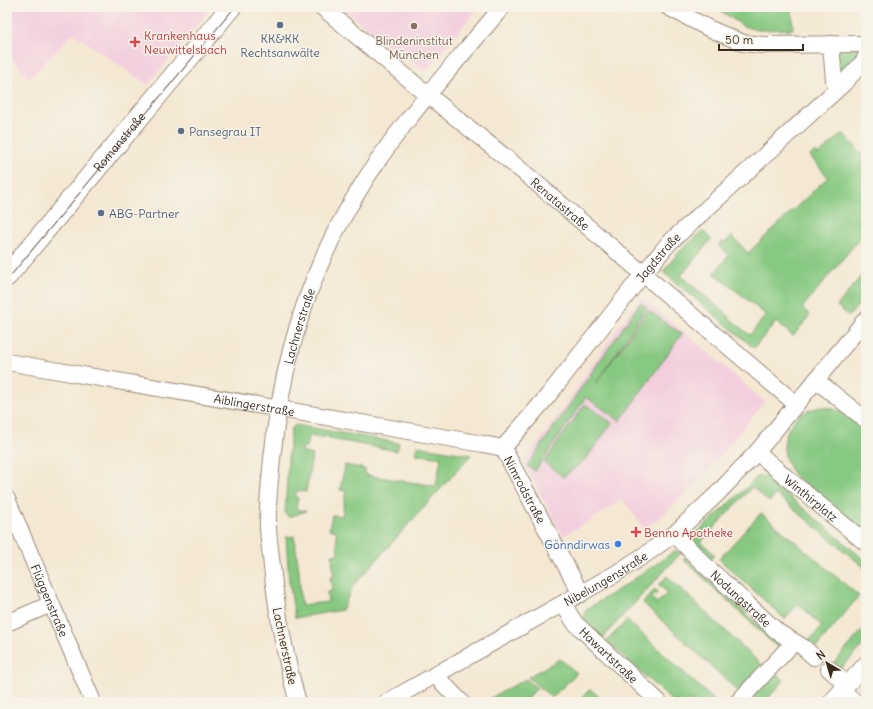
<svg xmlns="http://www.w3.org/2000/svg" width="873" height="709" font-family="Delius,sans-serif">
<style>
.built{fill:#f3cfde}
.green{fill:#87c981;stroke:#617a50}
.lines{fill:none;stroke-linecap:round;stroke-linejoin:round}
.minor-casing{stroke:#988978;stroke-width:18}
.major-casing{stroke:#988978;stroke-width:22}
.minor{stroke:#fff;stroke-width:16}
.major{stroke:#fff;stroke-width:20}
.tram{stroke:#3b2a1e;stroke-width:1}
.service-dot{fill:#5c6f8a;stroke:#f7f3e8;stroke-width:1.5}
.education-dot{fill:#8d6e63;stroke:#f7f3e8;stroke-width:1.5}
.health-dot{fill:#e0444e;stroke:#f7f3e8;stroke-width:1.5}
.shop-dot{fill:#3f7fe0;stroke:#f7f3e8;stroke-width:1.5}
.labels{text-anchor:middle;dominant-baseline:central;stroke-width:3;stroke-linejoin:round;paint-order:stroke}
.health-label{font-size:12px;fill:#be3a42;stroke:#f7f3e8;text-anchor:start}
.service-label{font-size:12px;fill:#4e5e75;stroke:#f7f3e8;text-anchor:start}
.education-label{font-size:12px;fill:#785e54;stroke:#f7f3e8}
.street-label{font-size:12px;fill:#3b2a1e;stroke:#f7f3e8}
.shop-label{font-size:12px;fill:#366cbe;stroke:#f7f3e8;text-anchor:end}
</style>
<rect width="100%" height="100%" fill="#f7f3e8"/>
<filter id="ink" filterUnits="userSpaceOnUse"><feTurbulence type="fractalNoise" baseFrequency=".025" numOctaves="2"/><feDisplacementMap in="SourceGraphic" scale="8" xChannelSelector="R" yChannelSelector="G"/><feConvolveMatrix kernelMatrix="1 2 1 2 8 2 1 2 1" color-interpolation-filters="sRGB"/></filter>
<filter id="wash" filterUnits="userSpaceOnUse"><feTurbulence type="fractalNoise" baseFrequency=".012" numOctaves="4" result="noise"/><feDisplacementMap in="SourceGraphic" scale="16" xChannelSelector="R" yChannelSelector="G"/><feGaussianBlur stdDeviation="0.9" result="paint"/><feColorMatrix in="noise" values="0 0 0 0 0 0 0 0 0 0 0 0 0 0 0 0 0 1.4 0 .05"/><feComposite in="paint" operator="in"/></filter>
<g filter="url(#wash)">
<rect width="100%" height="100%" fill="#f4e8d3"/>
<!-- built -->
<path class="built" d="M7 7H212L148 85 73 33 29 79 7 52Z
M341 7H479L425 72 398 49 387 46Z
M641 298 689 336 765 402 701 479 667 511 645 529 622 499 591 520 563 536 523 462 563 408 615 331Z"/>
<!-- green -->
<path class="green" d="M720 7H792L793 29 757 30 743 26 718 9Z
M837 47 862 48 854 66 839 82Z
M843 133 866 159V231L802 308 810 315 793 336 776 322 754 348 663 272 679 252 703 231 711 239 681 276 730 317 729 318 750 335 766 315 714 273 729 255 718 245 722 241 724 243 732 236 748 253 828 177 810 156 815 151 818 155Z
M866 270V296L849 316 837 306Z
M640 303 647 307 595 385 648 310 682 334 620 421 586 397 535 471 527 466Z
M585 404 612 423 585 460 563 477 544 462Z
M821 407C841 408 851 418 866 430V536C850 523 834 509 819 496 809 488 797 480 790 469 783 458 782 442 788 430 795 415 806 410 821 407Z
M295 425 399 443 397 451 330 439V437L324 436 323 438 309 436 306 447H303L302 452 312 455 306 492 296 491 295 497 298 498 296 509 306 511 289 517 285 514 288 460 291 429Z
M417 446 471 455 353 586 342 610 295 618 289 581 286 537 294 536 299 570 301 605 328 602 327 592 332 591 330 577H334L332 555 338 554 336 531 329 529 332 515 342 516 346 491 340 490 345 465 365 469V475L436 486 441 458 416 454Z
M763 476 766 477 866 561V569L776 494 769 502 752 487 701 542 715 555 711 560 690 539 691 538 745 489 757 477Z
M761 513 859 596 817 647 809 641 822 626 798 604 785 619 719 559Z
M675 551 681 553 603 637 585 621 584 614 587 609 627 584Z
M685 557 778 643V648L683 559Z
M667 576 762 665 738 691 643 603 655 589 658 592 652 598 657 603 667 593 659 585Z
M627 620 716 702H673L607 641Z
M865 627 866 628V642L841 668 840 669 834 663Z
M560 659 577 673 552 698 528 677Z
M775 673 784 680 765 702H748Z
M526 679 537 688 524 702H483Z
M590 689 605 702H578Z"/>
</g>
<g filter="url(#ink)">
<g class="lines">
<defs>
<g id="minor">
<path id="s1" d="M322 7 428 95 521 170 796 404"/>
<path d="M668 7 708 28 743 43 763 45 866 44"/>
<path d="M831 44 834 80 838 88"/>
<path id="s2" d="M7 362 483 444 503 448"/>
<path d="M816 380 866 420"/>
<path id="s3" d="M503 448 547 397 643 274 669 243 844 83 864 61 866 56"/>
<path id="s4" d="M503 448 581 594"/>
<path id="s5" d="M757 452 787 478 866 543"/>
<path id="s6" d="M7 499 93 702"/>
<path id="s7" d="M674 534 707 567 778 632 803 647 814 657"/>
<path id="s8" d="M563 604 575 623 659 702"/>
<path d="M7 623 51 604"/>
<path d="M829 669 847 685"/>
<path d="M435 675 461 702"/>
<path d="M842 690 855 702"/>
<path id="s9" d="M298 702C285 658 277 613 272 567 271 553 268 538 268 525 267 503 270 481 272 459 281 367 307 275 356 195 396 126 452 68 502 7"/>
<path id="s10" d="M387 702 615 574 646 554 674 534 716 495 757 452 866 319"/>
<path d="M738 702 794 642"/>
<path d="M831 702 866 664"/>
</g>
<g id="major">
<path id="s11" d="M7 276 231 7"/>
</g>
</defs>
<!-- minor casing -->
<use href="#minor" class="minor-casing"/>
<!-- major casing -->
<use href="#major" class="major-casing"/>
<!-- minor -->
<use href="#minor" class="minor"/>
<!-- major -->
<use href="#major" class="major"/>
<!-- tram -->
<path class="tram" d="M7 280 235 7"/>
</g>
</g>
<!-- markers -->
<g class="service-dot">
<circle cx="280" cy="25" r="4"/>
<circle cx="181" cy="131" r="4"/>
<circle cx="101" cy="213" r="4"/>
</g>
<circle class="education-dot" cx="414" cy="26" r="4"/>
<g class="health-dot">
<path d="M133 36h4v4h4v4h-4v4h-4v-4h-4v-4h4z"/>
<path d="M634 526h4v4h4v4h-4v4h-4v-4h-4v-4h4z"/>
</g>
<circle class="shop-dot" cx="618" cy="544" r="4"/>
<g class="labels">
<!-- health labels -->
<g class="health-label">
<text x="144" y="35">Krankenhaus<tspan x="144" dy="14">Neuwittelsbach</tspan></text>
<text x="644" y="532">Benno Apotheke</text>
</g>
<!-- service labels -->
<g class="service-label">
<text x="280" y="38" text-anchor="middle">KK&amp;KK<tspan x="280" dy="14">Rechtsanwälte</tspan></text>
<text x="189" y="131">Pansegrau IT</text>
<text x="109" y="213">ABG-Partner</text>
</g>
<!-- education labels -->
<g class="education-label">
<text x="414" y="40">Blindeninstitut<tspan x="414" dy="14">München</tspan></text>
</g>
<!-- street labels -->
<g class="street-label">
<text stroke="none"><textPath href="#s11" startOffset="175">Romanstraße</textPath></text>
<text stroke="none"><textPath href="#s1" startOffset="309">Renatastraße</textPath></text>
<text stroke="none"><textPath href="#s3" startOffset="246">Jagdstraße</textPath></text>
<text stroke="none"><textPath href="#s9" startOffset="382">Lachnerstraße</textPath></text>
<text stroke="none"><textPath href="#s2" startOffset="251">Aiblingerstraße</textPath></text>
<text stroke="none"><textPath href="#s4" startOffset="47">Nimrodstraße</textPath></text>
<text stroke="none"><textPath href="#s5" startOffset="71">Winthirplatz</textPath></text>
<text stroke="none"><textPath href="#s10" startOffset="251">Nibelungenstraße</textPath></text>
<text stroke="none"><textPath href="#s7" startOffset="93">Nodungstraße</textPath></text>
<text stroke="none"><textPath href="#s6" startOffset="110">Flüggenstraße</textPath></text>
<text transform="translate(285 646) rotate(78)">Lachnerstraße</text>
<text stroke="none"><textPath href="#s8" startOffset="69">Hawartstraße</textPath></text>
</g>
<!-- shop labels -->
<g class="shop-label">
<text x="610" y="544">Gönndirwas</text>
</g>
</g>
<!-- margin -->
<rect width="873" height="709" fill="none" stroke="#f7f3e8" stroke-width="24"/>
<!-- north arrow -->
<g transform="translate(827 663) rotate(322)" stroke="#f7f3e8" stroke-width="3" paint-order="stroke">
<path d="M0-3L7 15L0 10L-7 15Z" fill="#3b2a1e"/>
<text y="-6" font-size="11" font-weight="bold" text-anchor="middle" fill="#3b2a1e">N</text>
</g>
<!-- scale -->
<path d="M719 44v6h84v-6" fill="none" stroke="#3b2a1e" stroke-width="2"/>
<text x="725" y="44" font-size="12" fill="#3b2a1e" stroke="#f7f3e8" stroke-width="3" paint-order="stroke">50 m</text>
</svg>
